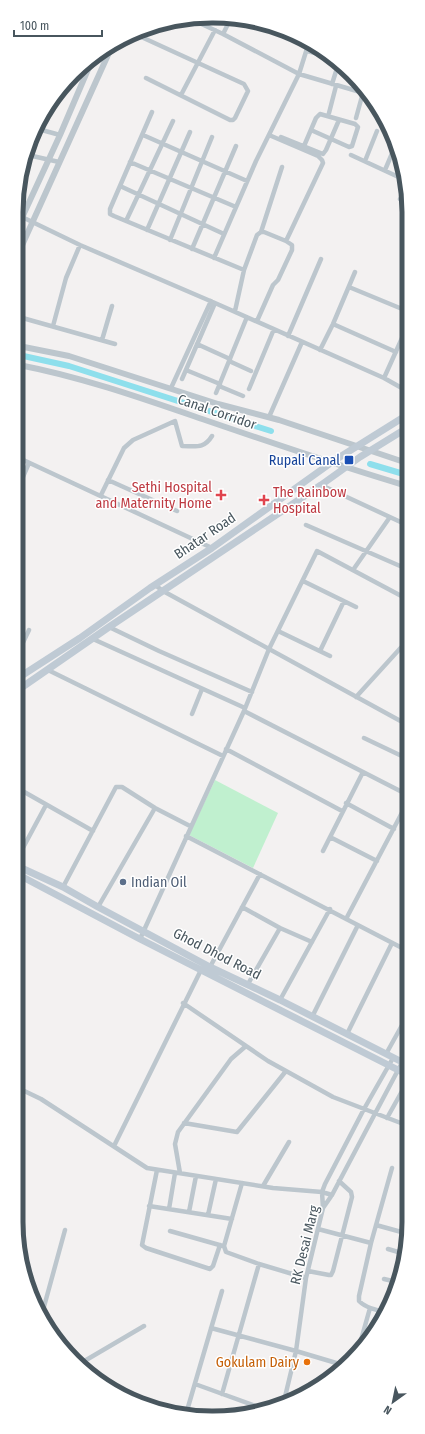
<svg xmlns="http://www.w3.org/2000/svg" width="425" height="1434" font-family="'Fira Sans Condensed',sans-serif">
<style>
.green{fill:#c0f0cf}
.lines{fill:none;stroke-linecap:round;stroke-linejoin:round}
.canal{stroke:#8edfec;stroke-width:6}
.minor{stroke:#bcc6cd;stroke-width:4.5}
.tertiary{stroke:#bcc6cd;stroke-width:6}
.secondary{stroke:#bfcad4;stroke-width:7}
.transit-dot{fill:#1a4fb4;stroke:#fff;stroke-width:1.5}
.health-dot{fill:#e0444e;stroke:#fff;stroke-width:1.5}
.service-dot{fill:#5c6f8a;stroke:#fff;stroke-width:1.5}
.food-dot{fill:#e8710a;stroke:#fff;stroke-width:1.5}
.labels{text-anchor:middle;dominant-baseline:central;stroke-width:3;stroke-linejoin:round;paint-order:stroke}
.street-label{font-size:14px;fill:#48565e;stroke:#fff}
.transit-label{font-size:14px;fill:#164399;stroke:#fff;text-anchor:end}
.health-label{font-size:14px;fill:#be3a42;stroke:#fff;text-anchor:end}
.service-label{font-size:14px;fill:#4e5e75;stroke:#fff;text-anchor:start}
.food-label{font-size:14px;fill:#c56008;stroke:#fff;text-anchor:end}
.rim{fill:none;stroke:#48565e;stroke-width:5}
</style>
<rect width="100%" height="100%" fill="#f3f1f1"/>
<!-- green -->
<path class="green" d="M215 780 278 813 253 868 189 835Z"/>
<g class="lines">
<!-- canal -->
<path class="canal" d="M19 355 69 366 271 431
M370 464 407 475"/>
<!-- minor -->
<path class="minor" d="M193 20 223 34 299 74 367 94
M223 34 230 20
M137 35 244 84 248 91 235 118 233 120H230L146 78
M307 51 327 56
M78 74 85 76
M332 84 338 65
M181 95 215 30
M152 112 110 209V214L114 216 244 270
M329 113 336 86
M356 118 364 89
M38 129 60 135
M143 135 247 181
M269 135 318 156 322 160 323 163 286 241
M281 137 323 154 326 150 339 120
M304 146 316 118 320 114 355 124 358 127 352 146 349 147 311 130
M28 155 59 162
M351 155 405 180
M365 161 377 131
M130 162 236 207
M385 170 396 144
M120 186 224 234
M400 199 407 203
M22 217 80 245 215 303 384 378 407 391
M126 221 173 121
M147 230 190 132
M261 232 282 167
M170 240 212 137
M192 249 236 146
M214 258 256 161 299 74 309 42
M407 284 405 283 407 278
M349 287 407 311
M235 311 244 270 257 235 261 232H264L286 241 292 245V250L278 280 273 285 257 321
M19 317 115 344
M333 324 396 352
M53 326 66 278 80 245
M288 336 321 259
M102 340 112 306
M197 344 230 359
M320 350 333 324 355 272
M229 361 251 371
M186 370 220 384
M19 376 23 366
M384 378 407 327
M182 379 215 303
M219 386 243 396
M171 388 211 301
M249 389 274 329
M216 393 247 317
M269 417 302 342
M19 458 212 548
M108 480 177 511
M321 485 407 525
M19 486 29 463
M101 495 124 448 133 440 175 421 182 446C196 446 204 449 212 436
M306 525 407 569
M353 570 390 517
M303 581 356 607
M155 585 163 591 406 724
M109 627 159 651 252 692
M278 631 330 656
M93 639 245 708
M320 651 344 601
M18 653 29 630
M48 670 223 756
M356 697 406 642
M244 711 406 794
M192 714 202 689
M364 738 406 758
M226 749 342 811
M19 789 93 831
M346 803 394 829
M186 836 406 950
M330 837 377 861
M323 851 363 772
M17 859 46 805
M63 887 116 787H122L155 808 190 826
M98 907 155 808
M242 907 280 928
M346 919 406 805
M140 939 244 711 269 649 317 551 407 599
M210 967 260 874
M248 984 280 928 312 942
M280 1000 330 909
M183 1003 268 1061 333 1097 406 1125
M312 1017 358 925
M347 1034 392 943
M386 1054 406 1018
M16 1087 41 1099 147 1168 273 1188 322 1192 332 1195
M387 1118 406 1084
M184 1123 237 1132 286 1071
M114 1146 201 970
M157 1170 142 1245 146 1248 210 1269 213 1266 220 1245
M180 1173 175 1144 178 1132 231 1059 246 1046
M242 1183 224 1246 226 1252 259 1264 306 1278
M263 1186 289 1142
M149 1206 232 1219
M323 1208 322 1192 325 1184 364 1109 393 1058
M169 1209 175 1173
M189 1212 196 1176
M208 1215 216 1179
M376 1225 405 1233
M318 1229 371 1243
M170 1231 223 1246
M388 1249 405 1254
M308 1271 329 1275H331L333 1271 352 1197 351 1192 339 1181
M384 1279 397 1282
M386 1312C376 1310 366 1308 359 1301V1296L371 1243 392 1168
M42 1314 65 1230
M211 1328 296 1351 343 1365
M359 1347 370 1308
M81 1363 144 1326
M195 1384 267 1410
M222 1394 259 1264
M284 1401 296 1351 306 1278 323 1208 332 1195 406 1055
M186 1414 222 1291"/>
<!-- tertiary -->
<path class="tertiary" d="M20 222 60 135 92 60
M19 252 112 46
M19 346 69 356 218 404 279 420 407 463
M19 365C82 377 144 399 205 420 272 443 339 466 407 486"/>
<!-- secondary -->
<path class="secondary" d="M18 678 80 638 150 588 212 548 335 460 407 415
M18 690 109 627 321 485 360 457 407 428
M17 866 63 887 98 907 210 967 280 1000 406 1064
M17 874 138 938 406 1074"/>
</g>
<!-- markers -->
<rect class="transit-dot" x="344" y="455" width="10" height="10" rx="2"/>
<g class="health-dot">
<path d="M219 489h4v4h4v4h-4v4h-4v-4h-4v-4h4z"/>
<path d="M262 494h4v4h4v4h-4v4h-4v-4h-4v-4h4z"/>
</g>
<circle class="service-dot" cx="123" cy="882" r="4"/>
<circle class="food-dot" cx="307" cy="1362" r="4"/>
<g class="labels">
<!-- street labels -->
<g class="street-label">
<text transform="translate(217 412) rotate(19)">Canal Corridor</text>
<text transform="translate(205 536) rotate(-34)">Bhatar Road</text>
<text transform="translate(217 954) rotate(27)">Ghod Dhod Road</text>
<text transform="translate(305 1245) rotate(-76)">RK Desai Marg</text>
</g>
<!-- transit labels -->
<g class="transit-label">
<text x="340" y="460">Rupali Canal</text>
</g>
<!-- health labels -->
<g class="health-label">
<text x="212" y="487">Sethi Hospital<tspan x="212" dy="16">and Maternity Home</tspan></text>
<text x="273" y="492" text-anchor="start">The Rainbow<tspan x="273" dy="16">Hospital</tspan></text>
</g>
<!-- service labels -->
<g class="service-label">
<text x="131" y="882">Indian Oil</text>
</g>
<!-- food labels -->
<g class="food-label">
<text x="299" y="1362">Gokulam Dairy</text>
</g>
</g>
<!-- crop -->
<path d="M0 0H425V1434H0ZM212 23H213A189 189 0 0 1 402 212V1222A189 189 0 0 1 213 1411H212A189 189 0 0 1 23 1222V212A189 189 0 0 1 212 23Z" fill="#fff" fill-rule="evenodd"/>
<path class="rim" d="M212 23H213A189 189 0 0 1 402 212V1222A189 189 0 0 1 213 1411H212A189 189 0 0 1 23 1222V212A189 189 0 0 1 212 23Z"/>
<!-- north arrow -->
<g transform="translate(393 1402) rotate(213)" stroke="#ffffff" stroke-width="3" paint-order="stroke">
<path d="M0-3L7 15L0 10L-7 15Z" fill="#48565e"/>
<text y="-6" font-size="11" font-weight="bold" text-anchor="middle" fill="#48565e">N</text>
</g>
<!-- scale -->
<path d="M14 30v6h88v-6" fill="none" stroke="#48565e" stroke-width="2"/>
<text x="20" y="30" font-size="12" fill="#48565e" stroke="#ffffff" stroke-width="3" paint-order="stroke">100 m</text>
</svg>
